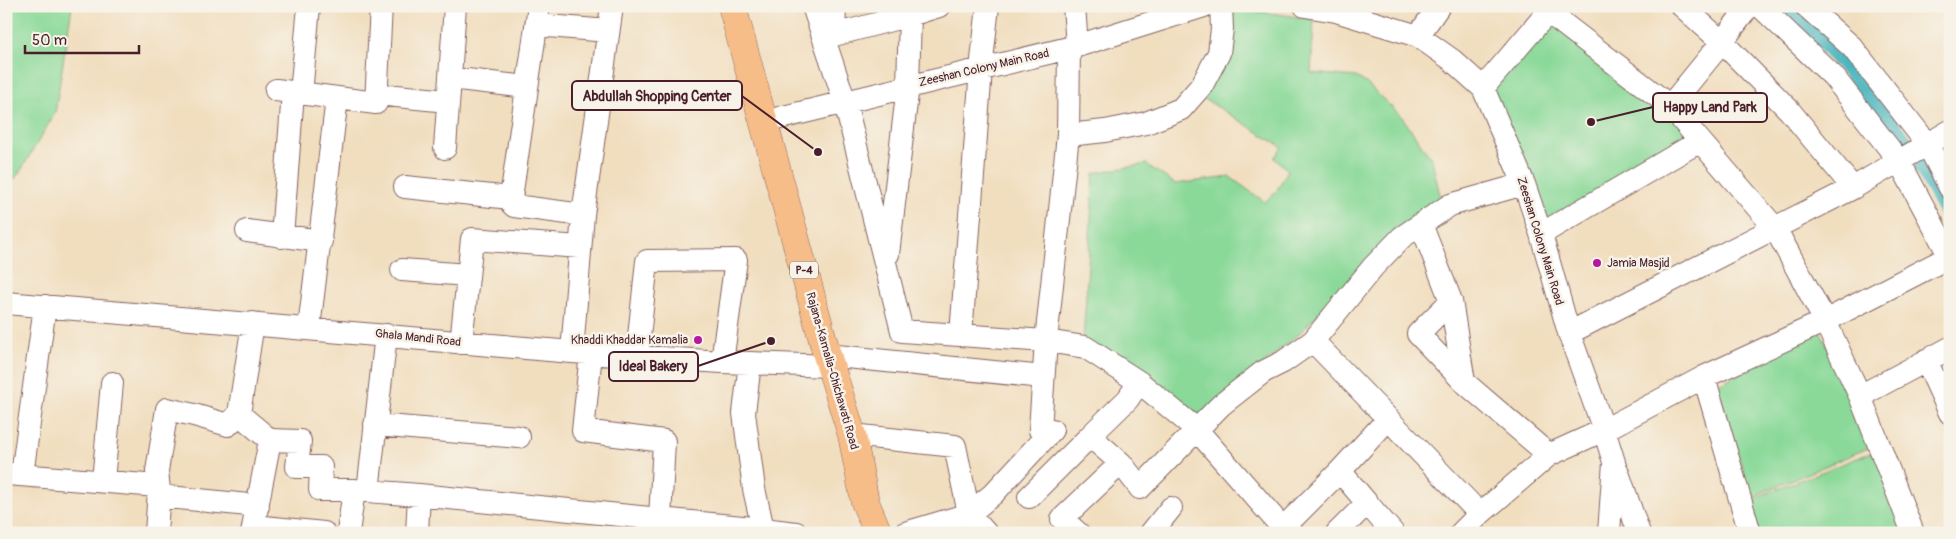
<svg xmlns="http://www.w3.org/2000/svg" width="1956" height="539" font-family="Pangolin,sans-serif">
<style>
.green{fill:#8ad999;stroke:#6a7c62}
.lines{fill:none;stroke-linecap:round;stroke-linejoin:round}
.canal{stroke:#44b4bd;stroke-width:16}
.minor-casing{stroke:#84625f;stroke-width:24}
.major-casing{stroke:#84625f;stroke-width:29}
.minor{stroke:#fff;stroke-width:22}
.major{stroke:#f7bd88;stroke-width:28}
.poi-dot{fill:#b5179e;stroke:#f7f3e8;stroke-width:2}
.labels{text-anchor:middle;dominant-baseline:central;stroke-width:5;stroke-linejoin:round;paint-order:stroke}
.shield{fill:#f7f3e8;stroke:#7e5f64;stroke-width:1}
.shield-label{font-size:11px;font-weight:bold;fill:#4a1f2b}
.street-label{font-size:12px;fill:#4a1f2b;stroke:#f7f3e8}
.poi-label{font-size:12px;fill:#4a1f2b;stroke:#f7f3e8;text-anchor:start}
.leader{fill:none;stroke:#4a1f2b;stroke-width:2}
.callout-dot{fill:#4a1f2b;stroke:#f7f3e8;stroke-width:2}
.callout{fill:#f7f3e8;stroke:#4a1f2b;stroke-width:2}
.callout-label{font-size:14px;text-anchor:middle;font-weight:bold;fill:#4a1f2b}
</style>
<rect width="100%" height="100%" fill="#f7f3e8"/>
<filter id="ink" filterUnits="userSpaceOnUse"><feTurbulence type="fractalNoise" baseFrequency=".02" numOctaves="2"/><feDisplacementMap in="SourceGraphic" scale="10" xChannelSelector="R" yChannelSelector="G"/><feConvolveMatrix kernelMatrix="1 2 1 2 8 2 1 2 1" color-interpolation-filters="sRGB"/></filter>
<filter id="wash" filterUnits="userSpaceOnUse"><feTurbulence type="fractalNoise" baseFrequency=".0096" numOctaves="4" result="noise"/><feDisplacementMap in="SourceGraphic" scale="20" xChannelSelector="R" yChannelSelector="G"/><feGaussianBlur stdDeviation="1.12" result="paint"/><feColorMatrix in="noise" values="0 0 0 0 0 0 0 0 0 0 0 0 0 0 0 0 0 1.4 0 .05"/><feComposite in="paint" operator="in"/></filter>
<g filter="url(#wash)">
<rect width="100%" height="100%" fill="#f1debf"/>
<!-- green -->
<path class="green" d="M6 6H72L55 113 21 170 6 190Z
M1254 11 1314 19 1311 73 1356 77 1366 83 1402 117 1432 160 1442 204 1368 261 1300 333 1195 422 1083 342 1094 173 1146 164 1175 184 1230 177 1265 202 1277 190 1288 170 1274 158 1282 147 1200 96 1227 12Z
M1546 15 1700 141 1541 234 1483 88Z
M1820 331 1873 446 1751 497 1717 385Z
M1878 450 1912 533H1753L1744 502Z"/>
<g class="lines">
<!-- canal -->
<path class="canal" d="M1786 6 1842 62 1880 110 1914 153 1950 218"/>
</g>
</g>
<g filter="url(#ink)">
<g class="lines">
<defs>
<path id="minor" d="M539 6 511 198 512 204 514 206 583 215
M813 6 845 102 902 331 1046 341 1085 347 1139 382 1196 429 1287 533
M835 6 834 35 910 15V6
M1074 6 1077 46
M1305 6 1336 11 1418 36 1452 60 1483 88 1524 184 1541 234 1569 333 1604 430 1614 462 1609 533
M1682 6 1722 42 1789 110 1853 188
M1760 6 1833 76 1899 161 1950 257
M1806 6 1852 47 1928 145 1950 188
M536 25 608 31
M1418 36 1439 6
M450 78 527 87
M1483 88 1548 12 1670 106 1775 228 1825 321 1860 396 1913 533
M276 90 376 103 381 6
M301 94 309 6
M376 94 448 101
M1670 106 1722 42 1749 6
M763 122 1077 46 1204 6
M1068 135 1105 131 1146 123 1181 109 1202 85 1219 53 1222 29 1221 6
M445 148 455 6
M405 187 511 198
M1421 224 1451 301 1464 382
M247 231 321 241
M1541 234 1700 141
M282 237 293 92
M888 254 908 86 910 15 939 6
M402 270 468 275
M1451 301 1418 334 1464 382 1549 455
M6 303 572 352 722 362 830 366
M309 328 337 98
M1569 333 1853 188 1950 131
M961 335 981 69 988 6
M1313 341 1480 514
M461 343 472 239 580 247
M572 352 583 215 612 6
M591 353 583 431 664 441 660 519 763 529
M827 355 1043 377
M637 356 647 261 736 260 722 362
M1926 360 1950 413
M750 363 744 413 754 489 763 529 796 533
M1704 377 1750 533
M1860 396 1950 348
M239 414 253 323
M375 425 519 437
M852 435 955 446 969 514 986 533
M1121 463 1090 436 1128 399 1139 382
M1617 470 1639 533
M1340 471 1388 419
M7 474 158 486
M22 475 45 306
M103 481 112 383
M368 491 386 335
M159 496 258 506
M1029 497 1090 436
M254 526 324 533
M1283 528 1340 471 1367 503
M156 533 159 490 157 471 167 409 194 415 228 425 239 414 270 440 300 441 297 467H321L320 490H354L419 495 660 519
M252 533 270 440
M348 533 354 490
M417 533 419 495
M905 533 969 514 993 494 1052 430H1040L1046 341 1068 135 1069 48
M1078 533 1062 519 1121 463 1140 488 1221 405 1263 372 1283 362 1313 341 1373 267 1402 237 1450 205 1524 184
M1151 533 1171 508
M1337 533 1367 503 1393 533
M1461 533 1480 514 1549 455 1604 430 1704 377 1825 321 1949 257"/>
<path id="major" d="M732 6 827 355 852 435 865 502 878 533"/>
</defs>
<!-- minor casing -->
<use href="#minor" class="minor-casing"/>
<!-- major casing -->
<use href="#major" class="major-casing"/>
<!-- minor -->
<use href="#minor" class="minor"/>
<!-- major -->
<use href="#major" class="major"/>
</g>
</g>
<!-- markers -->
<g class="poi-dot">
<circle cx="1597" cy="263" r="5"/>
<circle cx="698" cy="340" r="5"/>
</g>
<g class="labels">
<!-- shield labels -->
<rect class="shield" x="790" y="261.5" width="28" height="17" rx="4"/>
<g class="shield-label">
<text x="804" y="270">P-4</text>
</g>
<!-- street labels -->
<g class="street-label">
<text transform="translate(984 68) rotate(-13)">Zeeshan Colony Main Road</text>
<text transform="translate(1540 241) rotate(73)">Zeeshan Colony Main Road</text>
<text transform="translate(418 338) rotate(6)">Ghala Mandi Road</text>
<text transform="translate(832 371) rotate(74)">Rajana-Kamalia-Chichawati Road</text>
</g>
<!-- poi labels -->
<g class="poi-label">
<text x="1607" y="263">Jamia Masjid</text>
<text x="688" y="340" text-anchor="end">Khaddi Khaddar Kamalia</text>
</g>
</g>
<!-- callouts -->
<path class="leader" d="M818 152L742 96M1591 122L1653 107M771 341L698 366"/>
<g class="callout-dot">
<circle cx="818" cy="152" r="5"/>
<circle cx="1591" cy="122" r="5"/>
<circle cx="771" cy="341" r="5"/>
</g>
<g class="callout">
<rect x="572" y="81" width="170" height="29" rx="5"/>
<rect x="1653" y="93" width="114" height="29" rx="5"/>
<rect x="609" y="352" width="89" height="29" rx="5"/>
</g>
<g class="callout-label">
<text x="657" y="101">Abdullah Shopping Center</text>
<text x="1710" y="112">Happy Land Park</text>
<text x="653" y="371">Ideal Bakery</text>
</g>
<!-- margin -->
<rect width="1956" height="539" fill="none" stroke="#f7f3e8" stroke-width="25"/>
<!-- scale -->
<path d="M25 45v8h114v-8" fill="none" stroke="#4a1f2b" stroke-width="2.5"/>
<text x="32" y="45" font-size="15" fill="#4a1f2b" stroke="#f7f3e8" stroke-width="4" paint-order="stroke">50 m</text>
</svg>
